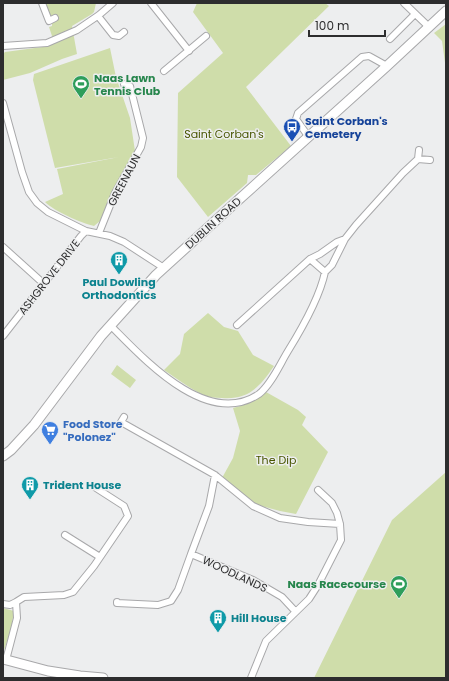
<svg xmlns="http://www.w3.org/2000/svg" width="449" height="681" font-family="Poppins,sans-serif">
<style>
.green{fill:#cfddaa}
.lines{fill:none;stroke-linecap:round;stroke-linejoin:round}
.street-casing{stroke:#a8a8aa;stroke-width:8}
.secondary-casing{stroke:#a8a8aa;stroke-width:11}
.street{stroke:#fff;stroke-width:6}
.secondary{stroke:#fff;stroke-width:9}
.labels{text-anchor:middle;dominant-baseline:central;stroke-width:3;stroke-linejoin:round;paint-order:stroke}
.leisure-label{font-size:11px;font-weight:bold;fill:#27864d;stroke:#edeeef;text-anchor:start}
.transit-label{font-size:11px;font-weight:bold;fill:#164399;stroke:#edeeef;text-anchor:start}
.park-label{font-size:11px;fill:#485600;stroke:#edeeef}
.street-label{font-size:11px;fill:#2d2d2e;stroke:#edeeef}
.culture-label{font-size:11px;font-weight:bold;fill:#0d838f;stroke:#edeeef;text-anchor:start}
.shop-label{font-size:11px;font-weight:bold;fill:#366cbe;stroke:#edeeef;text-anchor:start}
</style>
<rect width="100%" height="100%" fill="#edeeef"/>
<!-- green -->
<path class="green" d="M45 3H96L94 12 92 14 72 26 77 54 62 59 30 73 3 80V54L5 52 50 46 52 36 49 27 52 26V23Z
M197 3H325L329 6 246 87 291 146 256 175H248L247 183 208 217 177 177 178 93 223 53 193 12Z
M446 24V70L442 41 434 33Z
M110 48 116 77 130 118 135 151 113 190 100 221 94 226C81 223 54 211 45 202L63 194 57 169 119 157 55 168 33 80 34 74Z
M208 313 224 327 238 331 253 355 274 366C260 387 248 400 222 398 215 398 207 397 201 394 188 387 176 378 164 370L180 354 184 334Z
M117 365 136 380 130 388 111 374Z
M266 392 298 410 306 417 302 425 328 452 296 514 280 511 254 504 222 478 233 458 240 431 233 408C246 405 256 399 266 392Z
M446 472V678H314L392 520Z
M3 608 14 611 11 630 3 653Z"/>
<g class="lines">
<defs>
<path id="street" d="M42 3 49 21 55 18
M151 3 189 51
M404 3 429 27
M98 16 113 35 119 36 124 32
M390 39 415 14
M3 46 47 43 77 30 99 15 113 3
M164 71 206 36
M3 103 22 172 29 192 37 203 48 212 86 231 110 236 124 242 164 268
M308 136 296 119 298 113 362 57 369 56 387 66
M419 150 418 159 430 160
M99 233 115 193 141 147 143 138 130 86 124 84
M3 247 44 284
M310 259 320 254 337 242 345 239 356 225 403 173 418 159
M325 272 332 265 345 239
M111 326C144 359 207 429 259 394 271 385 280 364 288 351 301 330 320 296 325 272L310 259 237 325
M3 336 81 236 86 231
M124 417 121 422 215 475 253 506 280 518 308 522 340 524
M65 535 100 557
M191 554 209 506 215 475
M117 602V603L158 605 171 601 178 590 191 554 253 580 282 597 295 611
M3 604 10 605 16 602
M6 660 17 618 16 602 24 597 64 595 73 592 94 566 128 516 124 506 96 488
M251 678 266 641 309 599 318 585 341 540 340 524 337 513 332 503 318 490"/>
<path id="secondary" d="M3 456 11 450 34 425 101 336 156 275 235 203 387 66 446 11
M3 659 48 671 80 676 103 678"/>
</defs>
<!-- street casing -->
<use href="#street" class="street-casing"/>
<!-- secondary casing -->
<use href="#secondary" class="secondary-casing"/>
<!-- street -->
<use href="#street" class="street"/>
<!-- secondary -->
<use href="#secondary" class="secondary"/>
</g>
<!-- icons -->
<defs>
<symbol id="stadium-pin" viewBox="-11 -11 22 30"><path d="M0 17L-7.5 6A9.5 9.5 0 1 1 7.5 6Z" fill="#2e9e5b" stroke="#edeeef"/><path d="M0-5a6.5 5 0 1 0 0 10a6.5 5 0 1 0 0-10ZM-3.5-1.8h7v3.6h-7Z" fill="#fff"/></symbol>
<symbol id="bus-pin" viewBox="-11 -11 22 30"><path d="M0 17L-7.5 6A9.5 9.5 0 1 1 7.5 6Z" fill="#1a4fb4" stroke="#edeeef"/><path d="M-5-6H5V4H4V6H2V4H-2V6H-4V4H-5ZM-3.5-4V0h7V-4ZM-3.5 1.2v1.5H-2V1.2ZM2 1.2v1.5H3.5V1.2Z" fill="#fff"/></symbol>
<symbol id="building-pin" viewBox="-11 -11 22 30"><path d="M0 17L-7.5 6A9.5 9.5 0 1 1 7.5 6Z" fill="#0f9aa8" stroke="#edeeef"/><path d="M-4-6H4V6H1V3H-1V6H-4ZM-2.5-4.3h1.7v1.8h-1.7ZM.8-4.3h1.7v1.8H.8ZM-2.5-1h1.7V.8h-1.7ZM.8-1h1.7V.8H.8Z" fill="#fff"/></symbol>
<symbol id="supermarket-pin" viewBox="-11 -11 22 30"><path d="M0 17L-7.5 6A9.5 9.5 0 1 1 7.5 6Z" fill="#3f7fe0" stroke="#edeeef"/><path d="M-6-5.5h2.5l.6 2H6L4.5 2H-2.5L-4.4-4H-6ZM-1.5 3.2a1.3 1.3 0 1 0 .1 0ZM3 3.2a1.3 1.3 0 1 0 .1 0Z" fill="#fff"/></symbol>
</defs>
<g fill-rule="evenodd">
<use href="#stadium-pin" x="71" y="74" width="20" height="27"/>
<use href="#bus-pin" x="282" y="117" width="20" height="27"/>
<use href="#building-pin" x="109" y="250" width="20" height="27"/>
<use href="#supermarket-pin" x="40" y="420" width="20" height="27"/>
<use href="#building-pin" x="20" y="475" width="20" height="27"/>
<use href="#stadium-pin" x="389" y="574" width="20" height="27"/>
<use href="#building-pin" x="208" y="608" width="20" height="27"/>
</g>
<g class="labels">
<!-- leisure labels -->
<g class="leisure-label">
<text x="94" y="78">Naas Lawn<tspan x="94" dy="13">Tennis Club</tspan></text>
<text x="386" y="584" text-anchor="end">Naas Racecourse</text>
</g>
<!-- transit labels -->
<g class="transit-label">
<text x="305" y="121">Saint Corban's<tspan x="305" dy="13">Cemetery</tspan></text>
</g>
<!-- park labels -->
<g class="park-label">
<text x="224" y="134">Saint Corban's</text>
<text x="276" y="460">The Dip</text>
</g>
<!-- street labels -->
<g class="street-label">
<text transform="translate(124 180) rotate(-62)">GREENAUN</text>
<text transform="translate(213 223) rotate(-42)">DUBLIN ROAD</text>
<text transform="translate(49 277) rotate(-52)">ASHGROVE DRIVE</text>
<text transform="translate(235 574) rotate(25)">WOODLANDS</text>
</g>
<!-- culture labels -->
<g class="culture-label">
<text x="119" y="282" text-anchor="middle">Paul Dowling<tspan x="119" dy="13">Orthodontics</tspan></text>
<text x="43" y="485">Trident House</text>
<text x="231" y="618">Hill House</text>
</g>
<!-- shop labels -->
<g class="shop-label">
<text x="63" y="424">Food Store<tspan x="63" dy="13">"Polonez"</tspan></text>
</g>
</g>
<!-- border -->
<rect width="449" height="681" fill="none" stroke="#2d2d2e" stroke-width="8"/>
<!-- scale -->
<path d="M309 30v6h76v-6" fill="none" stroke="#2d2d2e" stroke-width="2"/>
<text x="315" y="30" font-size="12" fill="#2d2d2e" stroke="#edeeef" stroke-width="3" paint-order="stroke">100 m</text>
</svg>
